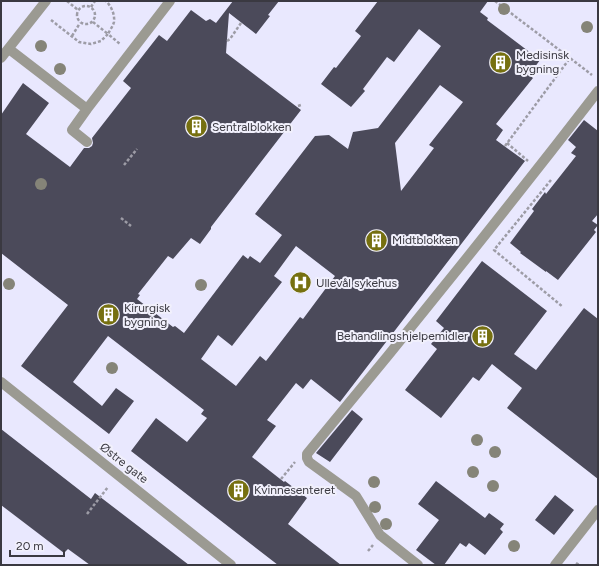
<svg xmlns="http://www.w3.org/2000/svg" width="599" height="566" font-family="Figtree,sans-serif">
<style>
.built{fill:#e9e8fe}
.building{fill:#4b4a5a;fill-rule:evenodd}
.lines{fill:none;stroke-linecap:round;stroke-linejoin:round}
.path{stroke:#9d9ca6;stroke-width:2.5;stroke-dasharray:3 2;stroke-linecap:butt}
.minor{stroke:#9b9a92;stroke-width:10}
.tree{fill:#858478}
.labels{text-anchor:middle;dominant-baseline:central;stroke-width:4;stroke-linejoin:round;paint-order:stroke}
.poi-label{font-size:12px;fill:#3a3941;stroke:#f1f0fc;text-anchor:start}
.street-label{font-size:12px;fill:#3a3941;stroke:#f1f0fc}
</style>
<rect width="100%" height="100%" fill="#f1f0fc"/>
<!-- built -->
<path class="built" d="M1 1H598V565H1Z"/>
<!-- building -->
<path class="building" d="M233 1H279L268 15 270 16 256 34 229 13 226 53 301 110 211 227V229L200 244 191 238 173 259 168 256 138 294 140 295 137 299 173 327 175 326 184 333 243 255 248 259 250 256 260 263 282 235 255 214 315 136 329 135 348 149 353 132 378 128 441 46 419 29 394 62 387 57 363 89 365 91 351 107 321 84 334 67 336 68 361 36 355 31 378 1H488L480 12 488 18 487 20 540 60 529 75 533 78 496 124 503 130 496 140 525 161 340 402 311 379 303 389 296 383 267 420 276 426 252 457 284 482 285 481 307 498 288 524 341 565H278L131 451 156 418 187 442 207 418 201 414 204 410 108 336 73 382 102 406 116 388 134 401 109 434 21 366 68 305 1 253V115L23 83 49 103 26 134 70 167 84 148H89L92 146 93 143 92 138 131 88 123 81 159 35 167 41 191 10 206 21 210 19 216 23ZM440 85 463 102 429 145 434 148 401 191 395 143ZM296 246 335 276 303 319 300 317 266 361 260 356 236 386 201 359 218 335 232 346 282 282 274 276Z
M584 120 598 131V214L592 221 598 225 594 230 596 232 558 280 546 271V272L520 253 521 252 510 243 534 211 532 209 545 192 546 194 576 156 571 153 576 147 568 140Z
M482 261 547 311 514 354 536 370 584 308 598 319V479L507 408 522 388 492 364 479 381 473 377 441 418 405 390 437 349 431 344 444 328 436 321Z
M352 410 363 419 330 462 316 453Z
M1 429 91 499 95 493 189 565H90L68 549 64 553 1 505Z
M436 481 485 518 489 513 504 524 500 529 503 532 485 555 469 543 466 547 460 543 444 565H436L416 550 439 520 418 504Z
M555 495 574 510 554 535 535 520Z"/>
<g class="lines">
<!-- path -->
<path class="path" d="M67 1 78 10
M495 1 570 58
M77 15a9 9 0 1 1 18 0a9 9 0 1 1-18 0Z
M91 7 95 1
M51 20 79 42 91 44 101 41 108 34 120 44
M93 22 108 34C110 30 113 26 114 22 115 14 111 6 106 1
M72 36 80 23
M227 41 230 39 241 23
M298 106 301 105
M507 143 528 161
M505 146 570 58 592 75
M124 165 137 149
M551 180 494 250 563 307
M121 218 131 226
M281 479 295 462
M87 514 108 487
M368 551 373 545
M576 563 579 565"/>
<!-- minor -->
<path class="minor" d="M9 49 87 109 170 1
M1 58 46 1
M87 109 72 130 87 142
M1 382 231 565
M418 565 380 535 356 496 309 462 307 458V454C406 335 503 214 598 91
M555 565 598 510"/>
</g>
<!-- trees -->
<g class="tree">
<circle cx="504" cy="9" r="6"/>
<circle cx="587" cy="27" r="6"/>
<circle cx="41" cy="46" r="6"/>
<circle cx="60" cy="69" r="6"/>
<circle cx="41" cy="184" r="6"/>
<circle cx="9" cy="284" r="6"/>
<circle cx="201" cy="285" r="6"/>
<circle cx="112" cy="368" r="6"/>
<circle cx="477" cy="440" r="6"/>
<circle cx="495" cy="452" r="6"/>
<circle cx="473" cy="472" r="6"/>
<circle cx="374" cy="482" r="6"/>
<circle cx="493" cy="486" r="6"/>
<circle cx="375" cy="507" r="6"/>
<circle cx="386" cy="524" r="6"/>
<circle cx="514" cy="546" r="6"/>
</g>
<!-- icons -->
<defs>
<symbol id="building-disc" viewBox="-11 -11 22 22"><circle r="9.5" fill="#767010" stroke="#f1f0fc"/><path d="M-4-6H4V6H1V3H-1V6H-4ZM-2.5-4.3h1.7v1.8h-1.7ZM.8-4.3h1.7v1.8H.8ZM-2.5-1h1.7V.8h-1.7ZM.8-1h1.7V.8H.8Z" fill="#fff"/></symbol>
<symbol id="hospital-disc" viewBox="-11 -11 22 22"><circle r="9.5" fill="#767010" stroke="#f1f0fc"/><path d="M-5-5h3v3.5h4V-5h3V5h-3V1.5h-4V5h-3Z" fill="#fff"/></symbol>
</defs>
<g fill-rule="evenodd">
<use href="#building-disc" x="488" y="50" width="25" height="25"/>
<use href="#building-disc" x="184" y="114" width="25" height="25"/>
<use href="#building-disc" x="364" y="228" width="25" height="25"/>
<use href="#hospital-disc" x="288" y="270" width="25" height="25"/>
<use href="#building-disc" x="96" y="302" width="25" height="25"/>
<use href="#building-disc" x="470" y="324" width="25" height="25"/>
<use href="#building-disc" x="226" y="478" width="25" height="25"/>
</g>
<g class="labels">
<!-- poi labels -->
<g class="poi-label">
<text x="516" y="55">Medisinsk<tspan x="516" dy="14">bygning</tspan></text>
<text x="212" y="127">Sentralblokken</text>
<text x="392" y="240">Midtblokken</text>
<text x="316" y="283">Ullevål sykehus</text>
<text x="124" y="308">Kirurgisk<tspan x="124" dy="14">bygning</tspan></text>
<text x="468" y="336" text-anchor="end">Behandlingshjelpemidler</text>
<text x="254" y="490">Kvinnesenteret</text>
</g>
<!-- street labels -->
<g class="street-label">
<text transform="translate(124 463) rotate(38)">Østre gate</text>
</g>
</g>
<!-- border -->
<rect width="599" height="566" fill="none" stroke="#3a3941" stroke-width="4"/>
<!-- scale -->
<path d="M10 550v6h54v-6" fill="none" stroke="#3a3941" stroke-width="2"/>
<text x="16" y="550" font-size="12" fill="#3a3941" stroke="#f1f0fc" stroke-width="3" paint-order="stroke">20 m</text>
</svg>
